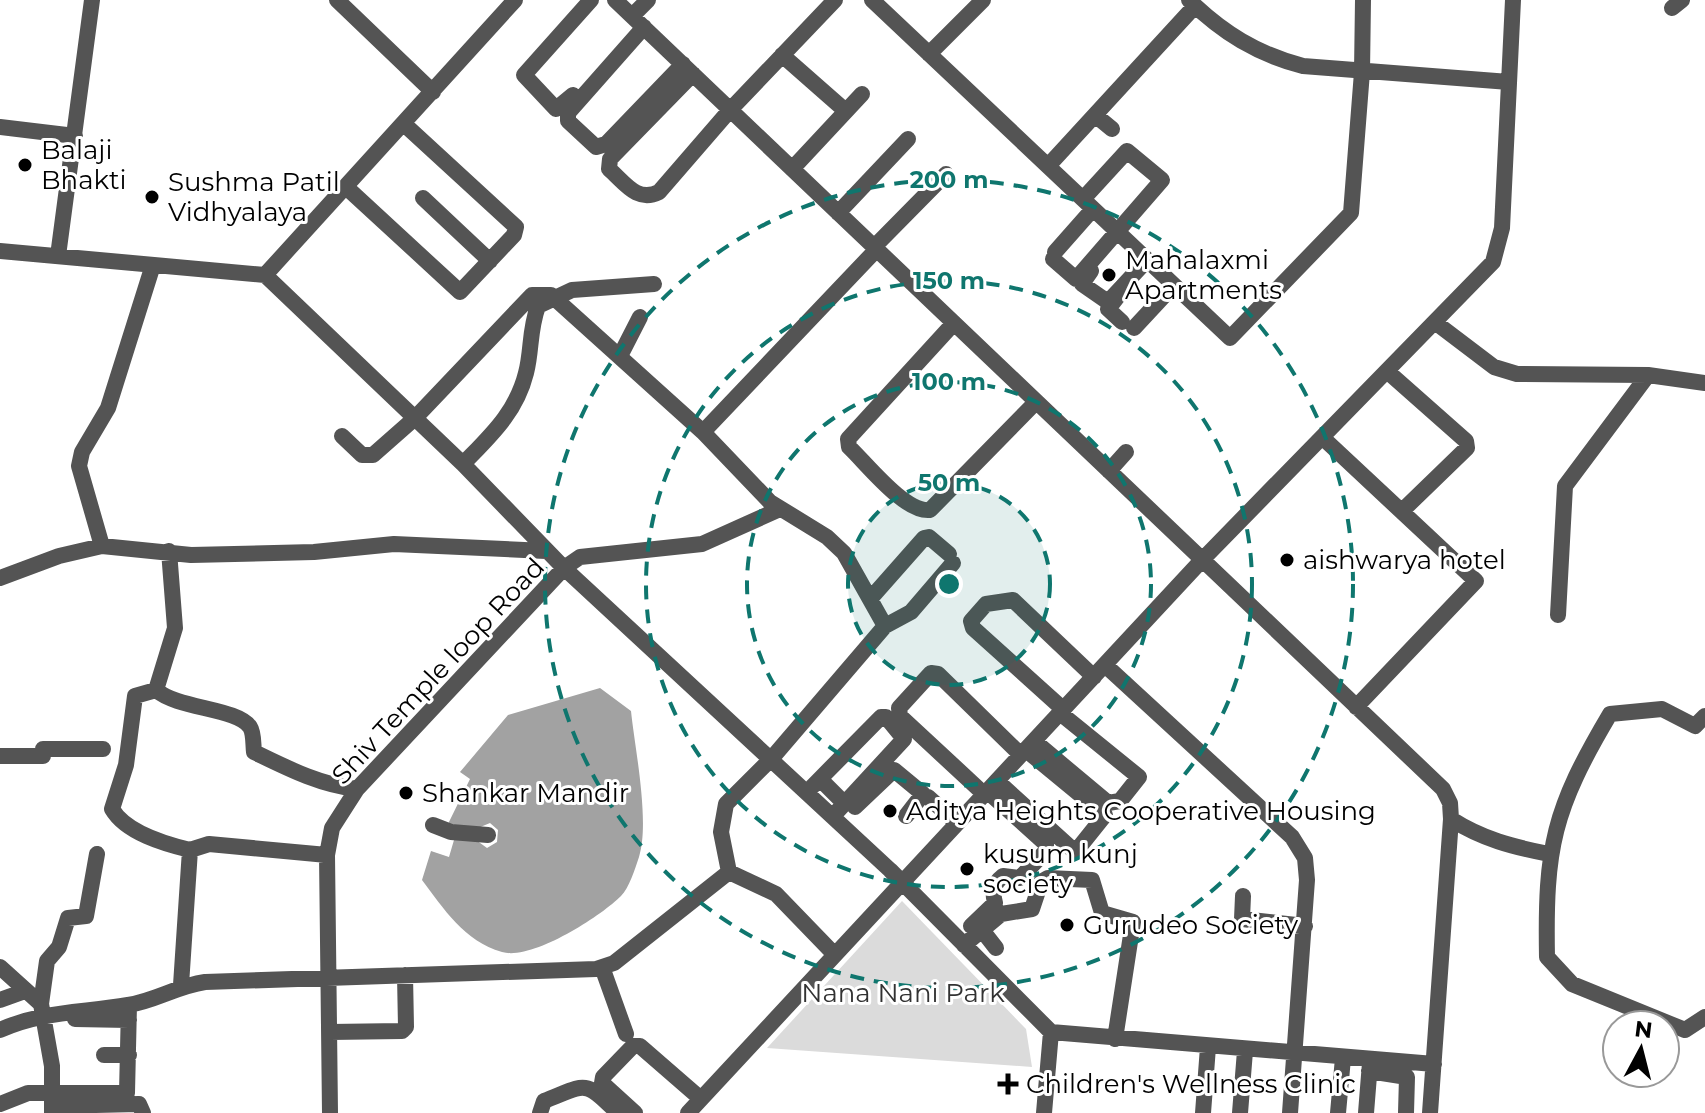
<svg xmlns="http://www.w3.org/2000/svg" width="1705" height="1113" font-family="Montserrat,sans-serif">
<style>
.green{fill:#dbdbdb}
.water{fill:#a2a2a2}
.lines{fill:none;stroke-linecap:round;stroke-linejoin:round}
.minor{stroke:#545454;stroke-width:16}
.ring{fill:none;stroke:#0f766e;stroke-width:4;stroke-dasharray:14 10}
.poi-dot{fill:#000;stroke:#fff;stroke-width:3}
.labels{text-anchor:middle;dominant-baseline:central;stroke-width:6;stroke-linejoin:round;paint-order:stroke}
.poi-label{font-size:26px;fill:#000;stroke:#fff;text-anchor:start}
.street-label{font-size:26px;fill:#000;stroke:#fff}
.park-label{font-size:26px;fill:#323232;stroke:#fff}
.centre{fill:#0f766e;stroke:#fff;stroke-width:4}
.ring-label{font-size:24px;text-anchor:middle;font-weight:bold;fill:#0f766e;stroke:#fff;stroke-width:6;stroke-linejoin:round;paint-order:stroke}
</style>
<rect width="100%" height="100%" fill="#fff"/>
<!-- green -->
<path class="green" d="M902 901 1026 1029 1032 1067 767 1048Z"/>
<!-- water -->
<path class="water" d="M600 688 631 711C635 749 650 822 639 857 635 869 629 888 621 896 600 917 531 961 502 952 464 941 444 909 422 880L431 851 449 857 454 840H476L487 848 497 842 498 830 490 823 478 828 448 824 470 779 460 772 508 715Z"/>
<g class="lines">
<!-- minor -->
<path class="minor" d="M337 0 433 92
M615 0 1443 789 1450 803 1451 819 1430 1113
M872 0 1230 338 1351 213 1362 72 1363 0
M1189 0C1223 33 1257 54 1303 66L1509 82
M1672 8 1682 0
M632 16 648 0
M644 27 568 113V121L596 147 606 144 683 64
M929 54 983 0
M782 55 840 106
M693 74 610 159 609 169C625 183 637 203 659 192L730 110 835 0
M573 95 556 109 524 75 591 0
M1095 115 1112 129
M0 127 75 136
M1048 166 1195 6
M792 169 862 94
M346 187 460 292 514 235 516 227 404 124
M423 198 490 261
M838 213 908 139
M874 247 946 174
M0 251 265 275 463 464 564 568 890 870 1051 1032 1434 1064
M1055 252 1093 209
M58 256 92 0
M1053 259 1076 279 1162 180 1127 151 1083 199
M1091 271 1082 284 1108 302 1147 260
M265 275 515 0
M1118 296 1108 309 1122 322
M954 323 848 439 849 447C867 464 905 513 930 510L1036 402
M1436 323 1494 367 1517 374 1648 375 1705 383
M1134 328 1174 285
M620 356 640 317
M1388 372 1466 441 1467 448 1403 510
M703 432 877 249
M1323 438 1476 581 1356 707
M463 464C490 436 516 413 526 373 532 350 529 331 538 306L572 290 654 284
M1109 471 1126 452
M102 546 79 466 82 452 108 408 153 265
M169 551 175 628 156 690C178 709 237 708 250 727 254 733 253 744 254 752 287 768 320 785 357 789
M0 578 59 556 102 546 191 555 314 552 394 544 546 551
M871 598 924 538 929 537 949 554
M1558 615 1565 486 1648 375
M885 626 911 612 953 563
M1105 665 1292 837 1305 858 1307 880 1290 1113
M156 690 135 696 126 765 112 809C126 833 165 844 190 850
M1064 710 973 628 971 621 986 604 1013 600 1094 677
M1705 716 1695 726 1662 709 1610 714C1553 810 1545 847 1547 957L1572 984 1685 1030 1705 1017
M1034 741 1108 803 1120 801 1139 777 1060 713
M0 756H43V749H103
M820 779 845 804
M997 781 1073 850H1077L1105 815 1026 750
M807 792 881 717H886L904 739 833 816
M984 794 900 716 899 708 931 673 938 674 1021 755
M928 797 957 823
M855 807 894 770 923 794 906 816
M1451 819C1482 839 1513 847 1549 854
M433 825 451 832 488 835
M729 872 776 894 835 955
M1243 896 1242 919 1305 926
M971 926 995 903C992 891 993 884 1003 876L1020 878 1046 851V844L987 791
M982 930 996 948
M964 945 1001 914 1032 909 1041 882 1048 878 1092 880 1102 913 1133 922 1115 1039
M0 967 41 1004 52 1066V1113
M602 967 626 1034
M181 985 190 850 209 844 327 855
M0 1000 25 991
M41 1004 47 961 59 947 68 918 86 916 97 854
M75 1019 129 1020
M0 1030C42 1011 83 1013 128 1005 155 1001 177 986 205 982L596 969 614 963 729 872 721 832 726 804 772 758 885 626 844 553 827 537 770 502 703 432 551 295H532L415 418 373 455H362L342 436
M330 1032 402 1031 406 1027 405 975
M104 1055H129
M1369 1071 1407 1077 1406 1113
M0 1104 28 1093H127L129 1005
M52 1106 139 1104 143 1113
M330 1113 327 855 332 828 357 789 564 568 580 557 702 544 780 509
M540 1113 544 1101C588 1084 583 1079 618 1113
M635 1113 602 1083 603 1077 633 1046H640L701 1099
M688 1113 1202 560 1493 262 1502 228 1513 0
M1044 1113 1051 1032
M1203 1113 1208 1047
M1240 1113 1245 1051
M1338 1113 1343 1058
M1366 1113 1370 1063"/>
</g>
<!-- distance rings -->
<circle cx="949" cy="584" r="101" fill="#0f766e" fill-opacity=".12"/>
<g class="ring">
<circle cx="949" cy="584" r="101"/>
<circle cx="949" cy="584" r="202"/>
<circle cx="949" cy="584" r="303"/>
<circle cx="949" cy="584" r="404"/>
</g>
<!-- markers -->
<g class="poi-dot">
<circle cx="25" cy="165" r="8"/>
<circle cx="152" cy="197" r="8"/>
<circle cx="1109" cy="275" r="8"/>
<circle cx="1287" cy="560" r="8"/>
<circle cx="406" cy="793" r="8"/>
<circle cx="890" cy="811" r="8"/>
<circle cx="967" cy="869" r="8"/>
<circle cx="1067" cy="925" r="8"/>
<path d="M1004 1072h8v8h8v8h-8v8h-8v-8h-8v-8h8z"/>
</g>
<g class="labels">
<!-- poi labels -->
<g class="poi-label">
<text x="41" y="150">Balaji<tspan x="41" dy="30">Bhakti</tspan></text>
<text x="168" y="182">Sushma Patil<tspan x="168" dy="30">Vidhyalaya</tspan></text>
<text x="1125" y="260">Mahalaxmi<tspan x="1125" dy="30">Apartments</tspan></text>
<text x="1303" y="560">aishwarya hotel</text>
<text x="422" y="793">Shankar Mandir</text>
<text x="906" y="811">Aditya Heights Cooperative Housing</text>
<text x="983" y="854">kusum kunj<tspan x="983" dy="30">society</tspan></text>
<text x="1083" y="925">Gurudeo Society</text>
<text x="1026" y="1084">Children's Wellness Clinic</text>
</g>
<!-- street labels -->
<g class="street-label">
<text transform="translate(438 671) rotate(-47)">Shiv Temple loop Road</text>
</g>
<!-- park labels -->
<g class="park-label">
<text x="903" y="993">Nana Nani Park</text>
</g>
</g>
<circle cx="949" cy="584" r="12" class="centre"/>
<g class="ring-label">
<text x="949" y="188">200 m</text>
<text x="949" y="289">150 m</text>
<text x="949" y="390">100 m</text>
<text x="949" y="491">50 m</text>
</g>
<!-- north arrow -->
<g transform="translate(1641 1049) rotate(7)"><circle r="38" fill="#ffffff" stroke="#999999" stroke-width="2"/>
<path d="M0-6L14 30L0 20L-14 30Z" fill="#000000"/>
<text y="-12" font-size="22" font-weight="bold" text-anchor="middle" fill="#000000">N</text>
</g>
</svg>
